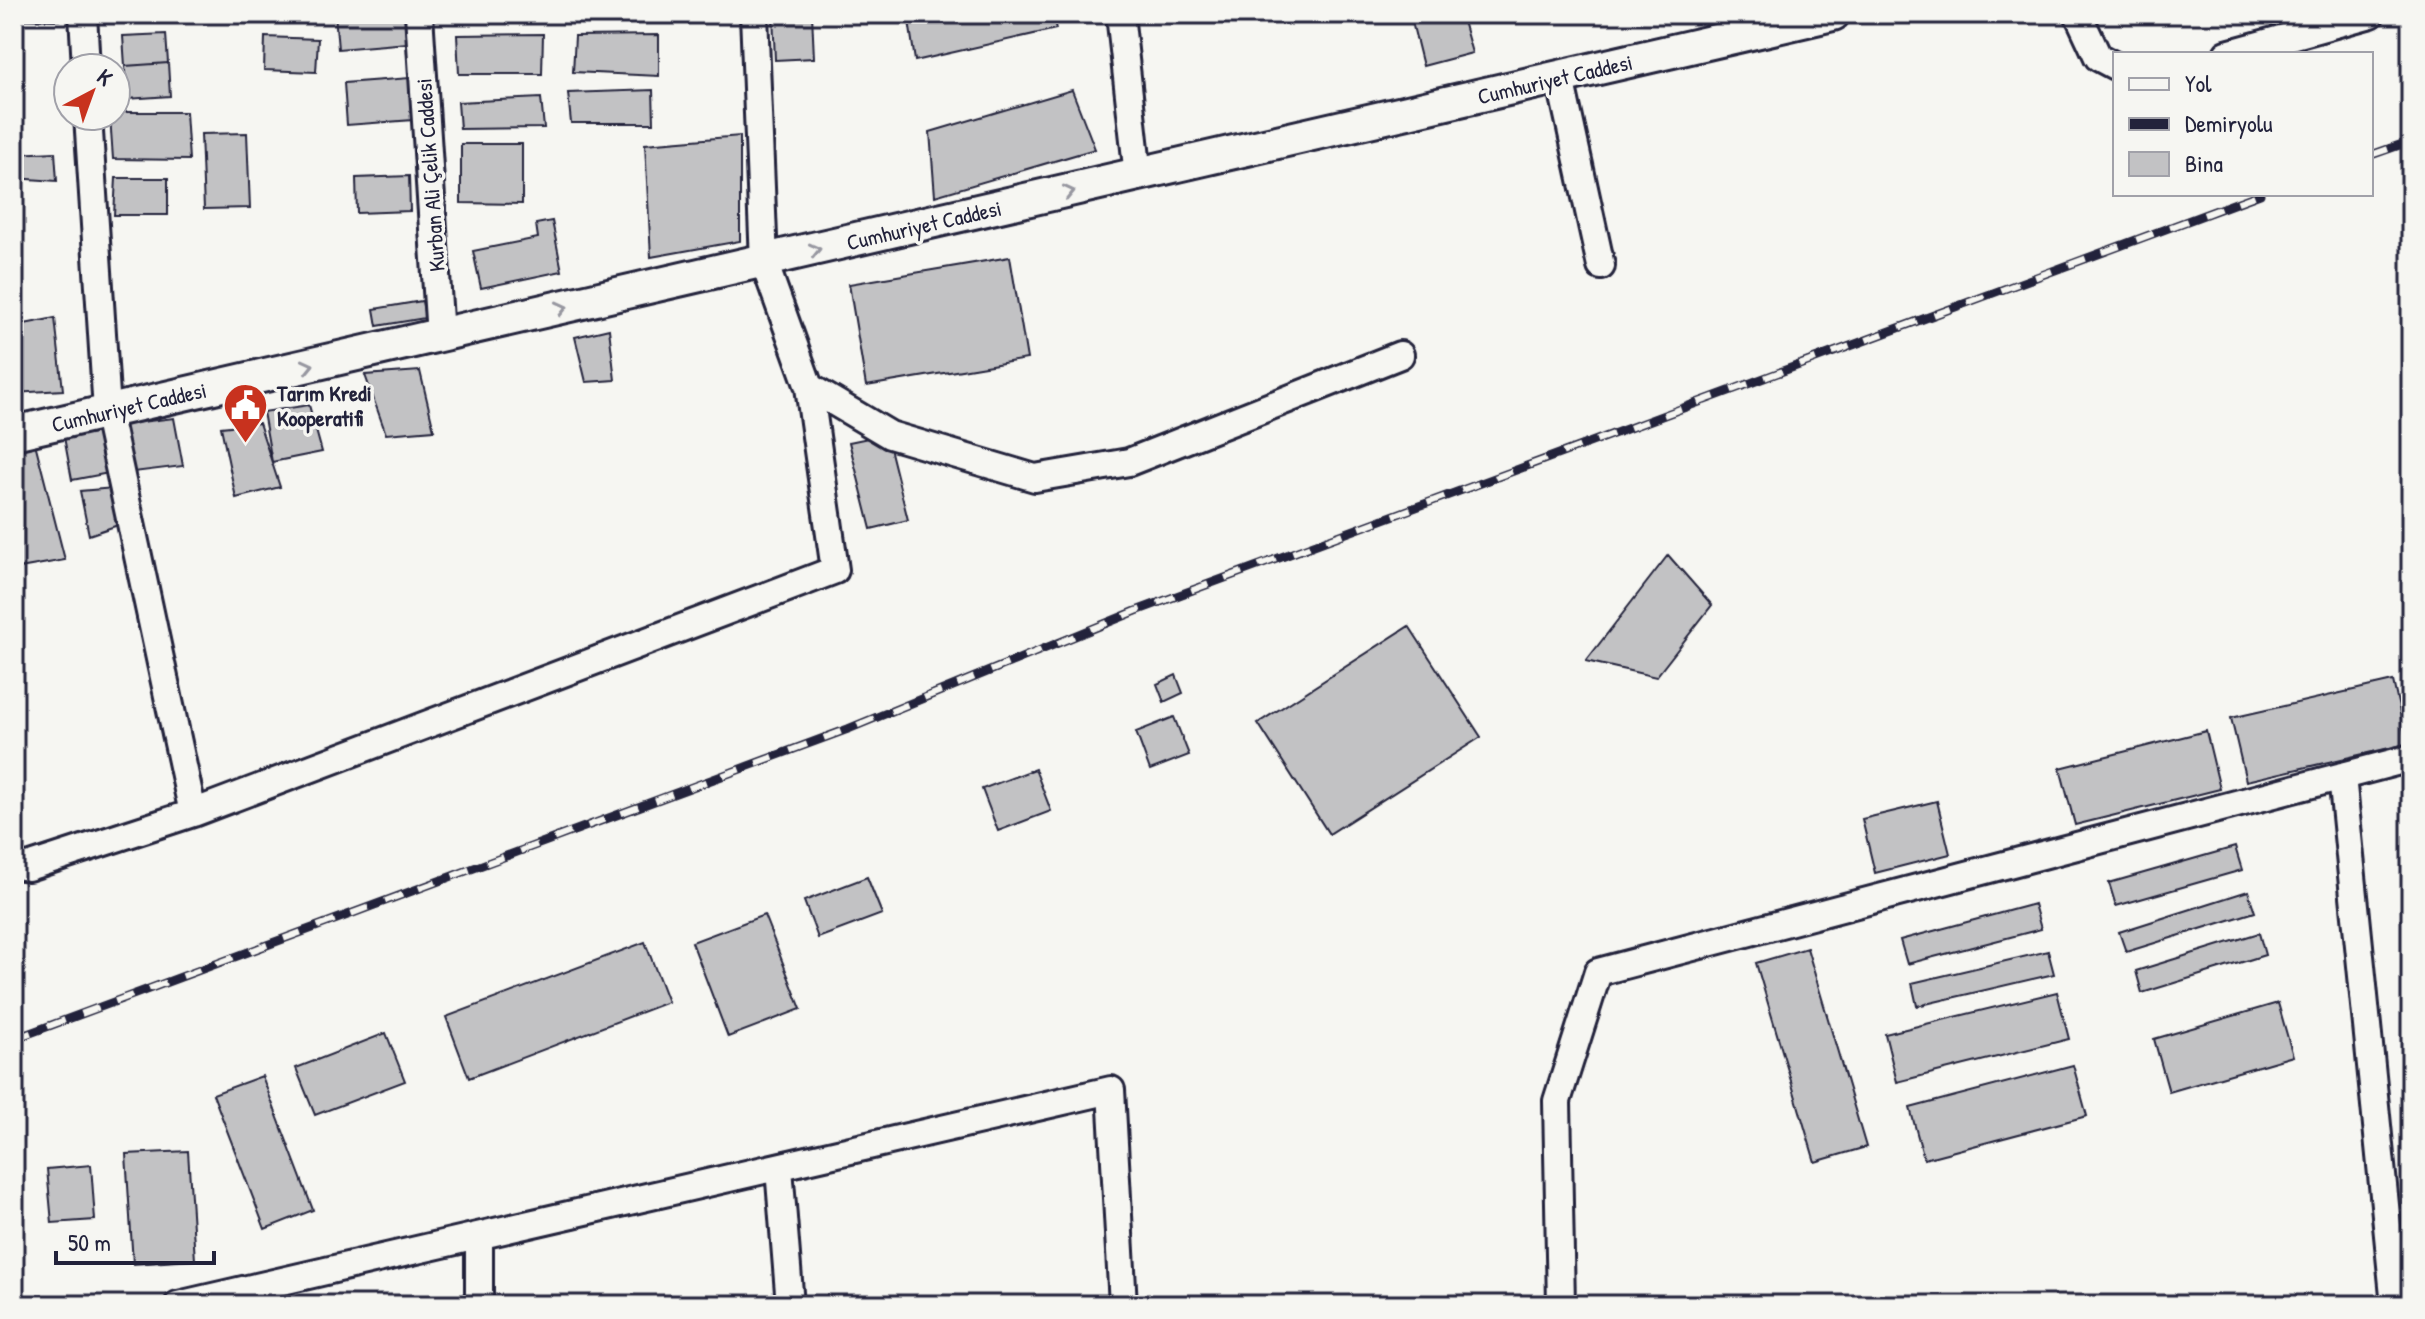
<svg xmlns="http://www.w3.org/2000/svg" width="2425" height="1319" font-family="'Patrick Hand',sans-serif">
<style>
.building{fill:#c2c2c4;stroke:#22223b;stroke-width:2}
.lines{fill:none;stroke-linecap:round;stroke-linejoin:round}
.minor-casing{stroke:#22223b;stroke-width:32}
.major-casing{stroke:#22223b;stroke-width:38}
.minor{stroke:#f6f6f2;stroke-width:26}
.major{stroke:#f6f6f2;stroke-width:32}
.rail-casing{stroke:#22223b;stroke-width:9}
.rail{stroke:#f6f6f2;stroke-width:6;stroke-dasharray:18;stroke-linecap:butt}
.oneway{stroke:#9797a0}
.labels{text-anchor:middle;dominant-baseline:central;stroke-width:7;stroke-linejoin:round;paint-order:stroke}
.street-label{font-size:22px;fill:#22223b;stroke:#f6f6f2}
.poi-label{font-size:22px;font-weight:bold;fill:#22223b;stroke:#f6f6f2;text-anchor:start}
</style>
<rect width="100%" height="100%" fill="#f6f6f2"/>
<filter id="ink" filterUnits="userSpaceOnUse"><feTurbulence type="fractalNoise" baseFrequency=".0125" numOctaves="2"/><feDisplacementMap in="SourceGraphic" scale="16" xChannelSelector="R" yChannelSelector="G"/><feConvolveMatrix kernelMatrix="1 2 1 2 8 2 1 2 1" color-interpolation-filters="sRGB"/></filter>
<g filter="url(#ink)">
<!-- building -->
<path class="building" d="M14 14H59V20L14 19Z
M335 14H406L408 43 338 49Z
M773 14H812L814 58 775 60Z
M908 14H1052L1056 29 915 61Z
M1410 14H1461L1472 53 1423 66Z
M166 34 168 63 125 66 123 36Z
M543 34 542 74H459L457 35Z
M659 35V76L573 72 575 36Z
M265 37 318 39 316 72 264 70Z
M168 63 170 96 127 99 125 66Z
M410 78 413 120 347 125 344 83Z
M653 90 654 123H571L568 93Z
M1072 90 1095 149 935 196 930 132Z
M541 98 544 128 460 129 458 102Z
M116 112H186L189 160 113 159 110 116H116Z
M247 133 250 208 204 209 201 134Z
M740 136V241L651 257 645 144Z
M461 144H522V204L461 203Z
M55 152 57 181 14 178V154Z
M409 176 410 211 357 213 356 178Z
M116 178H168V215H114Z
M552 221 562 271 481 288 473 251 538 238 536 224Z
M1010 257 1027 359 866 386 849 284Z
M422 301 425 318 377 326 374 309Z
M55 318 63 390 14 393V326Z
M609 329 615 380 586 382 575 337Z
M420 371 434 430 386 434 365 375Z
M309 405 322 452 272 462 263 412Z
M174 418 183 466 126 473 116 425Z
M259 423 280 487 236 498 221 427Z
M102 432 109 473 72 480 64 437Z
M873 437 889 444 908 520 871 529 849 442Z
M35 443 65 560 14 569V448Z
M114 488 121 524 89 535 80 491Z
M1668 555 1712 605 1656 677 1586 661Z
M1409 626 1481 737 1329 834 1258 723Z
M1176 675 1183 693 1164 702 1157 684Z
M2393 681 2407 744 2246 781 2231 718Z
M1174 717 1189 755 1150 770 1136 732Z
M2206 731 2220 789 2075 825 2060 768Z
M1035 769 1051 811 998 831 982 789Z
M1937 801 1950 854 1875 873 1862 819Z
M2235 847 2242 870 2116 906 2109 883Z
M867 877 882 914 818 938 804 901Z
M2248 891 2255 912 2126 952 2119 932Z
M2034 904 2041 929 1907 964 1900 940Z
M764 915 801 1009 728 1037 692 942Z
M2259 933 2265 955 2142 993 2136 971Z
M645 942 668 1002 469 1078 446 1017Z
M1807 948 1866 1147 1815 1162 1756 963Z
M2048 951 2054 974 1917 1006 1912 983Z
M2057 992 2069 1039 1897 1082 1885 1034Z
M2278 1003 2293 1056 2169 1092 2154 1039Z
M386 1033 405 1081 315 1115 296 1068Z
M2073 1065 2087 1116 1924 1159 1910 1108Z
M262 1076 313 1210 265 1229 213 1094Z
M188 1151 195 1260 133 1264 126 1154Z
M91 1165 95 1220 52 1223 47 1169Z"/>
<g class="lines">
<defs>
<path id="minor" d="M83 14 86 68
M419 14 440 336
M1120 14 1138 176
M2078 14 2098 57 2115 66
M2227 54 2371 14
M1560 78 1601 266
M88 116 107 411 193 813
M809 387 890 435 1035 478 1129 462 1400 355
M2342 776 2395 1305
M14 865 28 867 193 813 835 570 809 387 764 262 754 14
M779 1168 790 1305
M178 1305 1111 1090 1123 1305
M479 1305V1237
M1561 1305 1557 1101 1598 972 2411 758"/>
<path id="major" d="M14 433 1833 14"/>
</defs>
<!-- minor casing -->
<use href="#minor" class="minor-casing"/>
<!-- major casing -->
<use href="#major" class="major-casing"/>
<!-- minor -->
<use href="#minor" class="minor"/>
<!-- major -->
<use href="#major" class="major"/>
<defs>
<path id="rail" d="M2371 155 2411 141
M14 1039 848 729 1136 611 2260 194"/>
</defs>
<!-- rail casing -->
<use href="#rail" class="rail-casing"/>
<!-- rail -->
<use href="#rail" class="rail"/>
</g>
<!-- one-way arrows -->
<defs><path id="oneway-chevron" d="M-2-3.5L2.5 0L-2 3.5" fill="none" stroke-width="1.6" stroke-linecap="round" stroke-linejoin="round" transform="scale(2)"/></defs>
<g class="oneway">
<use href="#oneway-chevron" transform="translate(1069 192) rotate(-13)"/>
<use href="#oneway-chevron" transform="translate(815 250) rotate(-13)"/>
<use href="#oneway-chevron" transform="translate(562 308) rotate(-13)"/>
<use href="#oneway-chevron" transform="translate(308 366) rotate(-13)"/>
</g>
</g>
<!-- icons -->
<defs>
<symbol id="civic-pin" viewBox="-11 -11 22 30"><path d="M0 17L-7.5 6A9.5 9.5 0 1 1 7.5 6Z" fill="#c8321e" stroke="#f6f6f2"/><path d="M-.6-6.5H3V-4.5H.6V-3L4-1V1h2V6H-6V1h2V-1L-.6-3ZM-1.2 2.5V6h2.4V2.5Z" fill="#fff"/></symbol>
</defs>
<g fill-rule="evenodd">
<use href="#civic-pin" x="220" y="380" width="51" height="69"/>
</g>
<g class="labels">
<!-- street labels -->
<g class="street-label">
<text transform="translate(1555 79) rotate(-13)">Cumhuriyet Caddesi</text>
<text transform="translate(430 175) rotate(-94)">Kurban Ali Çelik Caddesi</text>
<text transform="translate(924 225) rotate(-13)">Cumhuriyet Caddesi</text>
<text transform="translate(129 407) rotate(-13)">Cumhuriyet Caddesi</text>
</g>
<!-- poi labels -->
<g class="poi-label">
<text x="277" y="393">Tarım Kredi<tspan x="277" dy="25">Kooperatifi</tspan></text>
</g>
</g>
<!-- margin -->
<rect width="2425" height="1319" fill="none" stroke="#f6f6f2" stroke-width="48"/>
<rect x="24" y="24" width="2377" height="1271" fill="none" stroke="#22223b" stroke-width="3" filter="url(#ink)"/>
<!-- legend -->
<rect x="2113" y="52" width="260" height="144" fill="#f6f6f2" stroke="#a1a1a9" stroke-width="2"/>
<rect x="2129" y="78" width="40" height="12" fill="#f6f6f2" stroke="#a1a1a9" stroke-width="2"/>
<text x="2185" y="92" font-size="24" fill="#22223b">Yol</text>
<rect x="2129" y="118" width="40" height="12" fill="#22223b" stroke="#a1a1a9" stroke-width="2"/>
<text x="2185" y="132" font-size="24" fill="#22223b">Demiryolu</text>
<rect x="2129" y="152" width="40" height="24" fill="#c2c2c4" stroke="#a1a1a9" stroke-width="2"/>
<text x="2185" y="172" font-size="24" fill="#22223b">Bina</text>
<!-- north arrow -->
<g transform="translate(92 92) rotate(41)"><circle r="38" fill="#f6f6f2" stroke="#a1a1a9" stroke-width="2"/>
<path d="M0-6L14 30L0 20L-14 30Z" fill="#c8321e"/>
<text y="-12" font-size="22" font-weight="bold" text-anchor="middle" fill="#22223b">K</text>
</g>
<!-- scale -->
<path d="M56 1251v12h158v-12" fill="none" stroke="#22223b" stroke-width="4"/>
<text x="68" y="1251" font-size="24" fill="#22223b" stroke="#f6f6f2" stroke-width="6" paint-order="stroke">50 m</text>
</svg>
